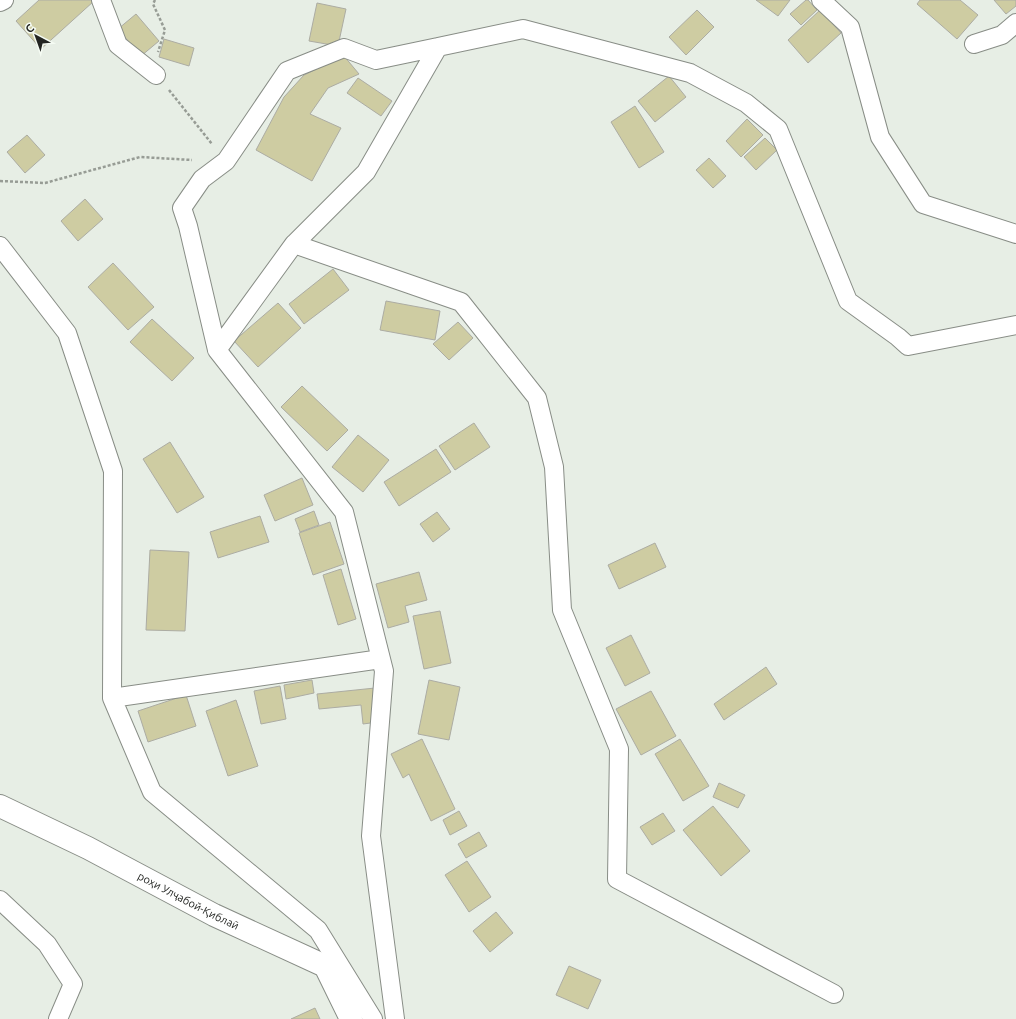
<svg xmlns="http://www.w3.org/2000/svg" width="1016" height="1019" font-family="Ubuntu,sans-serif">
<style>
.building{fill:#cecca2;stroke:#acaca3}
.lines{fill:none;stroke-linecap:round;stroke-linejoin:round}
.street-casing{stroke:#888d86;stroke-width:20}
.secondary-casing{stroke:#888d86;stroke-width:24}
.path{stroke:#979c95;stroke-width:2.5;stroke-dasharray:3 2;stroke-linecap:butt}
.street{stroke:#fff;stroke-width:18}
.secondary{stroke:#fff;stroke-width:22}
.labels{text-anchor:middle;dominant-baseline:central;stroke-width:3;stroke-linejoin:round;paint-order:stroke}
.street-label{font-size:11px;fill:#232522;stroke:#f5fbf3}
</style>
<rect width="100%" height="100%" fill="#e7eee5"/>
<!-- building -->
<path class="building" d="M39 0H93L94 1 41 49 16 21Z
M756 0H790L778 16Z
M806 0H808L817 10 801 25 790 14Z
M920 0H960L978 15 957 39 917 4Z
M994 0H1016V6L1006 14Z
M317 3 346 9 338 46 309 41Z
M697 10 714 27 686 55 669 37Z
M820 10 841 33 808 63 788 40Z
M136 14 159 41 141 56 118 29Z
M164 39 194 48 189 66 159 57Z
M344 56 359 74 328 88 310 114 341 128 312 181 256 150 284 97 304 75Z
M669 76 686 97 655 122 638 101Z
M358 78 392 101 381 116 347 93Z
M635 106 664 152 639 168 611 122Z
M747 119 763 135 741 157 726 141Z
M27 135 45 155 25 173 7 152Z
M765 138 777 150 756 170 744 157Z
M709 158 726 176 713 188 696 170Z
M85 199 103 219 78 241 61 221Z
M113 263 154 307 128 330 88 287Z
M333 269 349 290 304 324 289 304Z
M386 301 440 311 435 340 380 330Z
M278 303 301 328 258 367 234 341Z
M152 319 194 358 172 381 130 342Z
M458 322 473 338 449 360 433 344Z
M302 386 348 430 327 451 281 407Z
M474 423 490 447 455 470 439 446Z
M358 435 389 460 363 492 332 467Z
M170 442 204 497 177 513 143 459Z
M436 449 451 472 399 506 384 482Z
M302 478 313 505 275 521 264 495Z
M314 511 319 525 300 532 295 519Z
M437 512 450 529 433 542 420 524Z
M260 516 269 542 218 558 210 532Z
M330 522 344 564 313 575 299 533Z
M655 543 666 567 619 589 608 565Z
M150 550 189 552 185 631 146 630Z
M341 569 356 619 338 625 323 575Z
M419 572 427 600 405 606 409 622 388 628 376 584Z
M440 611 451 663 424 669 413 616Z
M631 635 650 673 625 686 606 648Z
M766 667 777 684 724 720 714 704Z
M312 680 314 693 286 699 284 685Z
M429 680 460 687 449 740 418 734Z
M280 686 286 719 261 724 254 691Z
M375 688 378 722 363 724 361 705 319 709 317 694Z
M651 691 676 736 641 755 616 709Z
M186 695 196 726 148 742 138 711Z
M236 700 258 766 228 776 206 711Z
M422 739 455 809 431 821 409 774 403 778 391 754Z
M680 739 709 786 683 801 655 754Z
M719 783 745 795 738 808 713 797Z
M713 806 750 851 721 876 683 830Z
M459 811 467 826 450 835 443 820Z
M663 813 675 831 652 845 640 827Z
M479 832 487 846 466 858 458 844Z
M467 861 491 897 469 912 445 875Z
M496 912 513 933 490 952 473 931Z
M569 966 601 980 588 1009 556 995Z
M315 1008 320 1019H291Z"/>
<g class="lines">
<defs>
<path id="street" d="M101 0 118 45 156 75
M821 0 850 27 880 137 923 204 1016 234
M0 2 4 0
M974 44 1002 35 1016 23
M294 244 366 172 438 47 523 29 690 73 746 103 778 129 848 301 898 337 908 346 1016 325
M0 246 67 333 113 471 112 698 152 792 318 930 373 1019
M217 350 188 226 182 208 202 179 226 161 287 71 344 48 376 60 438 47
M112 698 381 659
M0 900 47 944 73 984 58 1019
M395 1019 371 836 384 671 344 512 217 350 294 244 461 302 537 398 554 467 562 610 619 749 617 879 834 994"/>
<g id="secondary">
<path id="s1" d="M0 806 88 848 214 915 325 966 351 1019"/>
</g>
</defs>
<!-- street casing -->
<use href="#street" class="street-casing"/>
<!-- secondary casing -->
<use href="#secondary" class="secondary-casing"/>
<!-- path -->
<path class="path" d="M155 0 153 4 165 30 158 52
M169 90 212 144
M0 181 45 183 140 157 192 160"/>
<!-- street -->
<use href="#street" class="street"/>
<!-- secondary -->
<use href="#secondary" class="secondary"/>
</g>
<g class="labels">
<!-- street labels -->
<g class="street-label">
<text stroke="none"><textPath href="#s1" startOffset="211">роҳи Улҷабой-Қиблаӣ</textPath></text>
</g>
</g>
<!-- north arrow -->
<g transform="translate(36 36) rotate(319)" stroke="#f5fbf3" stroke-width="3" paint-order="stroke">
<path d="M0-3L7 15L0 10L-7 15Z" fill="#232522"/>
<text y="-6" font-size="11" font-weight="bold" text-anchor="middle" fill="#232522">С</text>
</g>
</svg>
